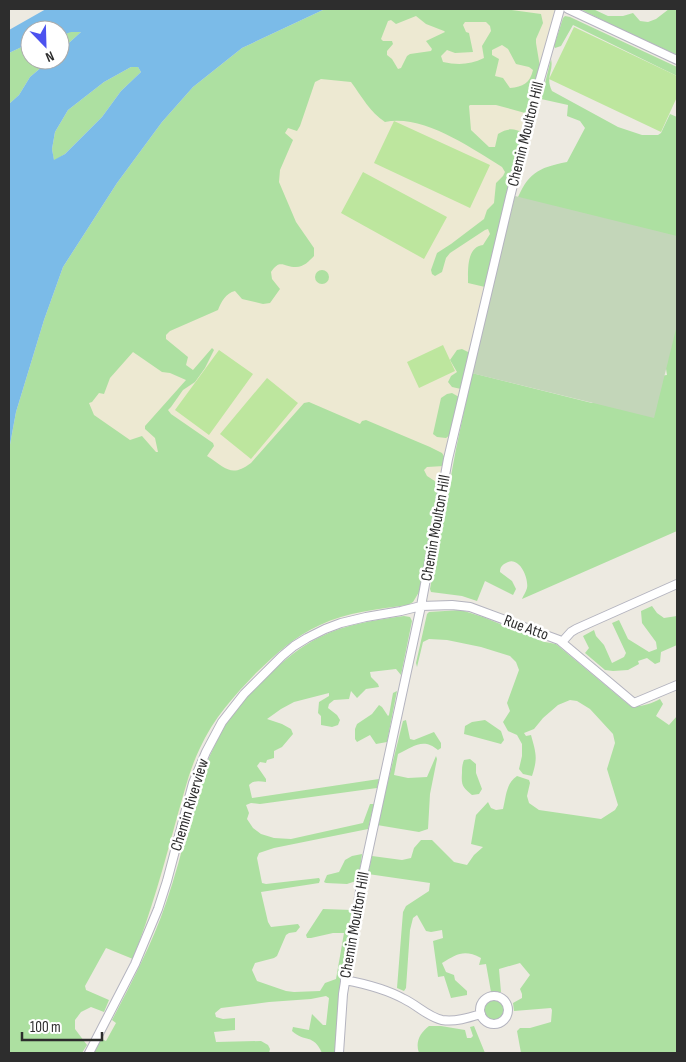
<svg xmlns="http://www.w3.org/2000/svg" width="686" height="1062" font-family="'Sofia Sans Condensed',sans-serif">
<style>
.education{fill:#ede9d2}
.green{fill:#ade0a1;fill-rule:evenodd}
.cemetery{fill:#c3d6b9}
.pitch{fill:#bde69e}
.water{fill:#7bbbe8;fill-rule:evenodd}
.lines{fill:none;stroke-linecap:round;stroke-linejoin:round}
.minor-casing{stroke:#b4b4bf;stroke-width:10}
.minor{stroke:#fff;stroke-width:8}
.labels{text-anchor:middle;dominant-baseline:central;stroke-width:5;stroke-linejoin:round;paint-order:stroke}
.street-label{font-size:16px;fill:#2d2d2d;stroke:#fff}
</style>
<rect width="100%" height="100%" fill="#edeae1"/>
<!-- education -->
<path class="education" d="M325 9H555L450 435 419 592 413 602 408 605 367 611 347 615 320 625 293 639 275 655 241 688 225 707 212 725 199 749 188 782 157 890 143 933 133 959 106 948 9 450Z"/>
<!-- green -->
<path class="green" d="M325 9H504L541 14 543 23 536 39V43L540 67 529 110 525 113 496 105H470L469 106 471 130 489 147H495L498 134C507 128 514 128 523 133L485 287 468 283V281C468 268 467 247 483 245L490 234 488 229 485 230 450 253 446 258 442 272 435 276 432 274 431 270 437 253 451 244 484 219 487 210 494 203 496 183 503 176 505 172 502 167C471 148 423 114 385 122 370 112 362 97 351 82L321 79 315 82 300 126 297 131 288 128 285 133 293 140 280 170 279 182 296 222 314 248V256C309 261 304 267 296 267 284 267 280 258 271 272L272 279 280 289 270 303 263 304 242 299 235 291C226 293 221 302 218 310L170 331 166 335V339L188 357 186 365 193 370 212 348 214 350 205 368 195 382 183 390 171 407 168 410 171 414 213 443 214 446 207 456C226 468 231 478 251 463L304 403 309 402 360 424 362 421 366 420 430 447 442 453 445 458 444 466 427 467 424 470 427 476 441 485 419 592 413 602 408 605C378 609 347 612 320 625 295 636 276 654 256 673 234 696 213 719 200 748 189 770 184 794 177 817 164 865 151 912 133 959L106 948 85 986 86 990 109 1000 104 1012 91 1007 81 1012 75 1020V1029L87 1045 82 1053H9V450L16 412 44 320 63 267 117 183 162 122 193 87 242 48ZM416 16 426 24 444 31 445 32 426 41 432 49 431 51 410 54 407 56 401 68 398 69 392 59 387 55V51L393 44 392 41H383L381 39 388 21 391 20 396 24ZM465 22H486L490 26 491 31 482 46 484 58C470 65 457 65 443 62L441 56 447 50 455 53 473 52 469 33 466 32 463 25ZM502 45 508 49 516 64 529 67 533 70C530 83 523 87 510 88L503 78 495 76 499 59 492 55V50ZM133 352 162 372 170 373 186 380 145 426V429L155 438 158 452H156L142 436 130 440 94 415 89 403 92 402 99 393 104 394 110 378Z
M580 9H593L608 16H623L633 13 640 21 648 22 656 19 669 9H677V55L618 28Z
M565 16 570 17 677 67V76L573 25 561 46 555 48 554 46 563 18Z
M70 32H81L60 51V36Z
M30 43V60H50L30 77 19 95 9 104V53Z
M551 59C554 71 545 77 552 91L618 127 642 135H658L661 133 670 114 677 117V245L516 202C528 173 537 168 567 162L585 128 580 121 567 116 568 105 541 99Z
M131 67H138L141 72 121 91 102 117 65 154 54 161 52 149 55 132 68 110 104 82Z
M315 277a7 7 0 1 1 14 0a7 7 0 1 1-14 0Z
M677 325V531L522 599C523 596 526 592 527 588 529 578 519 555 506 563 502 565 500 567 500 572L512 581 516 589 513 595 485 581 477 601 462 596 431 592 430 589 456 449 472 373 592 403 606 394 659 376 667 375 660 330Z
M462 349 470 353 461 389 452 387 448 382 451 376 457 372 450 360 457 350Z
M452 393 459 397 450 435 446 438 437 437 433 434 441 398 447 394Z
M652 606 657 613 664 618 677 616V645L661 652 660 662 655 664 647 658 638 661 639 664 628 670 613 671 605 670 585 653 589 648 583 636 594 630 596 636 604 645 612 663 624 657 626 653 612 623 619 620 628 639 649 652 657 649 656 642 642 623 641 611Z
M461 610 483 617 545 642 556 644 629 705C640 708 650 704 660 699L663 704 656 716 669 725 677 716V1053H521L517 1031 520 1028H530L551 1022 552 1010 551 1008 514 1011 513 1003 522 998V994L520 989 530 975 520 963 499 969 501 992H491L486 964 479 965 481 958C464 949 457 954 442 963L446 972 454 975 455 980 467 991V995L451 998 444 976 438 977 433 941 443 938 442 930 431 932 426 931 417 915 413 918 410 930 406 988 404 991 397 988 403 912 406 906 429 891 430 883 368 874 372 856 402 860 411 858 414 848 421 840H432L454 862 467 865 474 855 483 847 471 844 476 815 488 802 491 808 496 810 503 809C506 797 506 783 517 776L529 780 530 783 527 796 529 803 539 810 601 819 615 810 618 805 607 769 615 743 613 734 590 709 577 701 570 700 558 705 543 718 534 729 524 733 526 736 531 735C536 753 538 758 532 776L523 774 519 769 522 756V744L517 735 508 731 503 722 510 711 507 703 519 670 516 662 510 656 481 647 447 640 429 639 423 642 417 667 416 663 427 614 429 612Z
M404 616 410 617 412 621 401 675 396 669 370 672 371 677 378 684 379 687 366 689 357 698 351 691 349 699 334 700 329 704 328 708 337 715 340 720 338 725 332 727 321 725V716L318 713 319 702 329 696V693L294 702 281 709 267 719 282 724 291 729 293 734 282 747 274 751V758L267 760 266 763 260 762 257 766 266 779V782C259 781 254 780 249 785L252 798 379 779 377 788 260 804 251 803 246 805 249 813 247 819 253 828 261 834 274 838 291 839 363 823 370 804H374L368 829 274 848 259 853 257 858 262 883 266 884 319 878 320 880 319 883 261 892 268 922 271 927 298 924 300 927 296 932 289 933 286 935 277 956 274 958 255 963 252 970 257 981 286 991 294 992 320 991 325 983 336 979 344 933H333L311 938H307L306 935 323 909 352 910 353 912 341 983 338 1010 336 1053H322C313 1033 305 1043 292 1031L293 1027 309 1030 312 1014 323 1025H326L329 998 326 996 311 999 269 1002 221 1008 215 1013 216 1017 223 1019 235 1018V1030L214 1032 216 1042 261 1041 268 1045 270 1049 269 1053H93L100 1038 106 1041 116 1023 112 1020C132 982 152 944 166 903 175 877 182 850 189 823 192 811 194 798 198 786 205 766 214 745 224 727 242 697 288 652 320 637 346 624 375 620 404 616Z
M397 691 387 742 376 744 370 735 357 742 355 739V729L357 724 372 714 379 705 382 707 388 716 389 715 393 693Z
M406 720 410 739 414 740 434 732 441 743V748L438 750C423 737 413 747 398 754L394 775 408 778 427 777 436 756 437 759 430 794 428 829 419 832 377 825 403 721Z
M485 720 501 731 504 740 501 744 464 734 465 726 472 722Z
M470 759 476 764V773L482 789 479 794 472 795C463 787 461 786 462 773 462 768 462 765 464 760Z
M362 854 359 880 347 884 326 883 324 882 327 875 339 872 345 860 352 856Z
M483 1011a11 11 0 1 1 22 0a11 11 0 1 1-22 0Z
M429 1026H441L465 1030 467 1038H471L473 1036 470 1027 474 1026 485 1053H419C415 1042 420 1033 429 1026Z"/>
<!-- cemetery -->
<path class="cemetery" d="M515 196 677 236V325L654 418 471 373Z"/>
<!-- pitch -->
<path class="pitch" d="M574 27 677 76V97L661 132 549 79Z
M394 121 490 165 470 208 374 163Z
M363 172 447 217 424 259 341 213Z
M443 345 455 371 419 388 407 362Z
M219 350 253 374 209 435 175 410Z
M267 378 298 403 251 459 220 434Z"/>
<!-- water -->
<path class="water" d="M46 9H325L242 48 193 87 162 122 117 183 63 267 44 320 16 412 9 450V104L19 95 30 77 50 60H60V51L81 32H71L60 36V30H30V43L9 53V30ZM131 67H138L141 72 121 91 102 117 65 154 54 160 52 149 55 132 68 110 104 82Z"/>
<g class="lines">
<defs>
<path id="minor" d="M568 9 677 60
M562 642 571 632 576 629 677 584
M345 980C366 984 386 989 404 999 417 1005 428 1017 442 1020 455 1022 468 1018 481 1014
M480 1010a14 14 0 1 1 28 0a14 14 0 1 1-28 0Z
M89 1053 135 964 158 909 167 881 193 783 206 752 222 722 244 694 282 656 294 646 307 638 325 629 341 623 366 617 401 611 421 606 452 605 470 607 559 640 634 703 677 685
M339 1053 343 994 361 885 421 606 448 459 510 197 539 83 560 9"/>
</defs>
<!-- minor casing -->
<use href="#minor" class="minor-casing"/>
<!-- minor -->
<use href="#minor" class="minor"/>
</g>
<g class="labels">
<!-- street labels -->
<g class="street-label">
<text transform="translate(526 134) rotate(-76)">Chemin Moulton Hill</text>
<text transform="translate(436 528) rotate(-80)">Chemin Moulton Hill</text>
<text transform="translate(526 628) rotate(20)">Rue Atto</text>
<text transform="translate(190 805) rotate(-73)">Chemin Riverview</text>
<text transform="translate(355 925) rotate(-80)">Chemin Moulton Hill</text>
</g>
</g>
<!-- border -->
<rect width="686" height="1062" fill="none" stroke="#2d2d2d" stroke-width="20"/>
<!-- north arrow -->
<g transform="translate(45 45) rotate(157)"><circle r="24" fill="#ffffff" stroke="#ababab"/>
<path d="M0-4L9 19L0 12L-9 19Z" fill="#4c52ef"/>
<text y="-8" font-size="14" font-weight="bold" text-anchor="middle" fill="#2d2d2d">N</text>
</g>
<!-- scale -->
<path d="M22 1032v8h80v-8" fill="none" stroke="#2d2d2d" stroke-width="2.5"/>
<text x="30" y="1032" font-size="15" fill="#2d2d2d" stroke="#ffffff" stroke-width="4" paint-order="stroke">100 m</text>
</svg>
